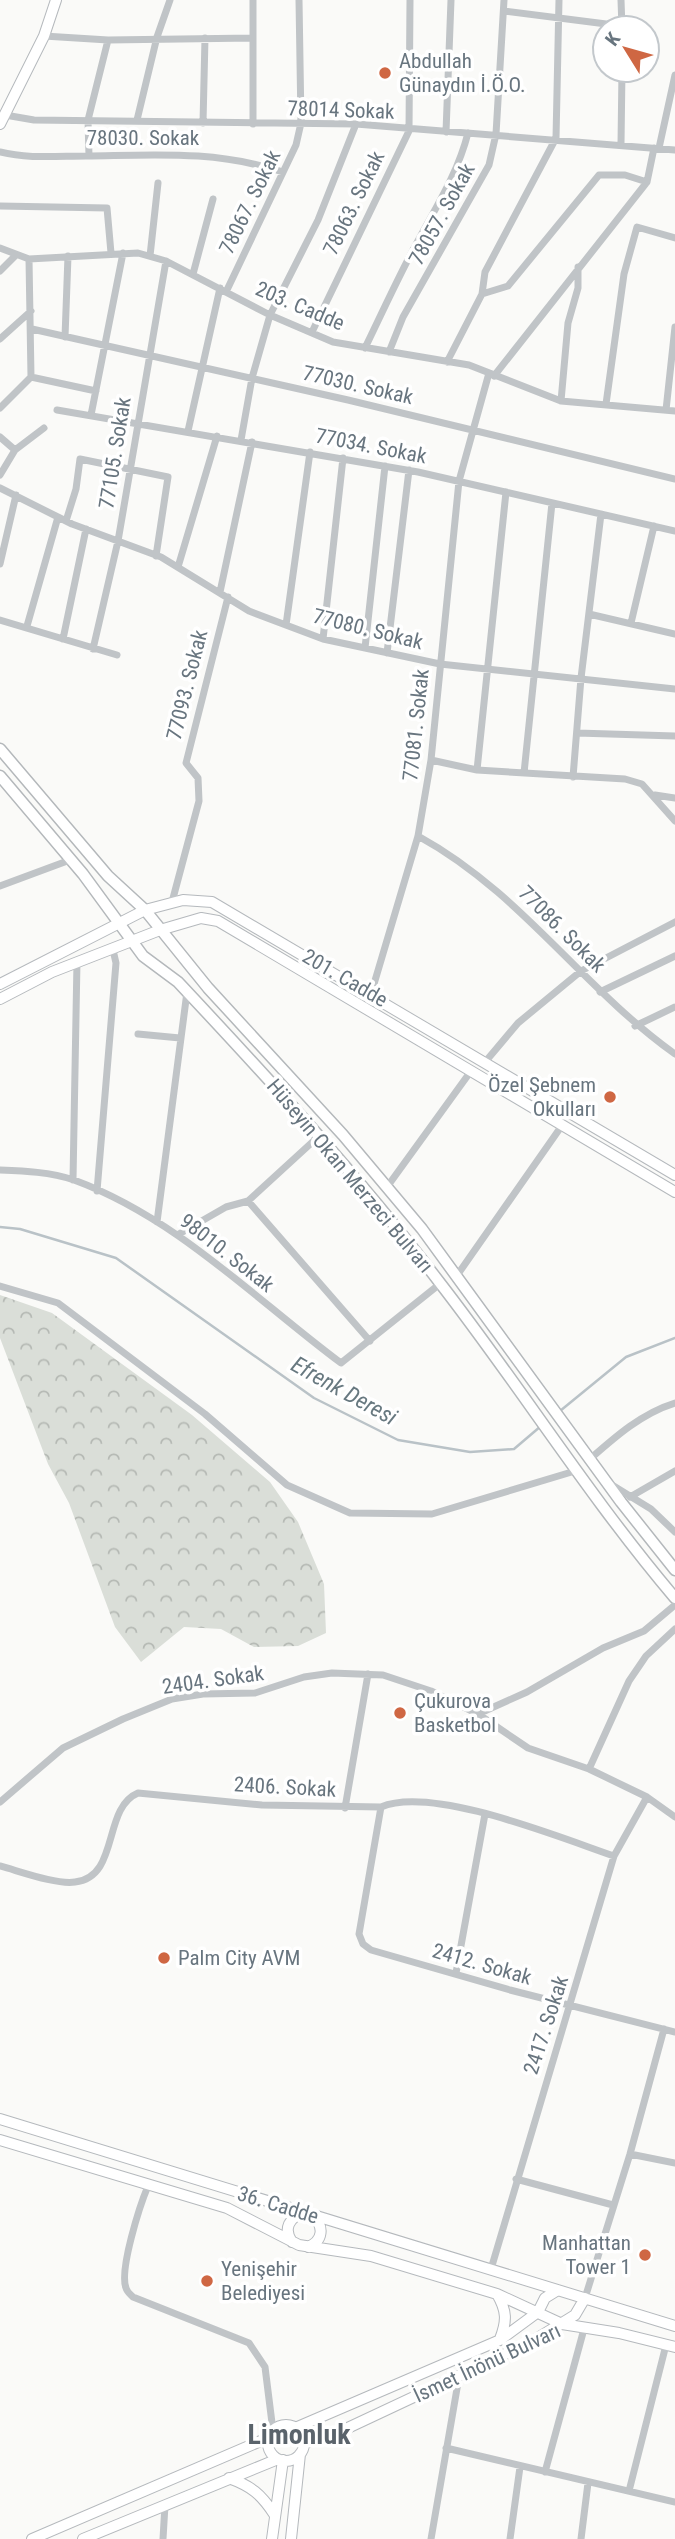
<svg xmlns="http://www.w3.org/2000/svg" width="675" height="2539" font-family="'Roboto Condensed',sans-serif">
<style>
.forest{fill:url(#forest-crowns)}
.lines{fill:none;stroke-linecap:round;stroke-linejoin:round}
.stream{stroke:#b9c2c7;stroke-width:2.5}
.secondary-casing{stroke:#b5b9bd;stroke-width:12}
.primary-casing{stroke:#b4b8bb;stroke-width:13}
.street{stroke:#c0c4c7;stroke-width:7}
.secondary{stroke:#fff;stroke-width:10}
.primary{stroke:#fff;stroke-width:10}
.poi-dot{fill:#cf6743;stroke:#fff;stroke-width:2.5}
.labels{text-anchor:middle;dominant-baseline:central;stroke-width:7;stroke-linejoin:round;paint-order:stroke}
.poi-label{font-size:21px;fill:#68757f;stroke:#fff;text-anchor:start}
.street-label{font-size:21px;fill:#68757f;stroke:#fff}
.water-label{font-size:23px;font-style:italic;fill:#687980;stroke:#fff}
.district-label{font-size:28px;font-weight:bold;fill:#5a636b;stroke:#fff}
</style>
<defs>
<pattern id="forest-crowns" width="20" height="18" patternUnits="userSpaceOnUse" patternTransform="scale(1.75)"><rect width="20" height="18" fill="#daded8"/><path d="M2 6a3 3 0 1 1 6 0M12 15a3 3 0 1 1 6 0" fill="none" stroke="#b5b9b4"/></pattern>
</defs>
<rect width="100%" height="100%" fill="#fafaf8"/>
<!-- forest -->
<path class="forest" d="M0 1295 52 1313 192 1415 270 1482 298 1522 324 1584 326 1633 298 1646 254 1647 221 1629 184 1627 141 1662 115 1627 69 1503 48 1464 0 1338Z"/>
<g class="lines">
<!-- stream -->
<path class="stream" d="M0 1227 20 1229 116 1258 314 1398 398 1440 470 1452 514 1449 541 1426
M560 1411 626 1357 675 1338"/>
<defs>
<path id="secondary" d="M0 124 44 36 56 0
M0 984 145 910 183 900 212 902 675 1175
M0 999 52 972 160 930 201 918 218 921 675 1192
M0 2119 675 2326
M0 2140 227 2208 299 2245 371 2256 497 2294 562 2324 619 2333 675 2347
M292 2242C283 2229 289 2217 304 2213
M308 2247C323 2241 325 2226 312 2216
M497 2294C507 2311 507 2321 500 2339
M268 2443a18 18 0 1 1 36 0a18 18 0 1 1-36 0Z
M295 2428 500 2340 538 2312 545 2298 558 2290
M304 2443 337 2433 531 2342 575 2315 585 2298
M229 2478C251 2486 261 2494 274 2514
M32 2539 270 2437
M83 2539 278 2459
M272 2539 283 2460
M291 2539 300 2454"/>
<path id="primary" d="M0 749 108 876 145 910 208 988 343 1135 422 1229 621 1502 675 1570
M0 776 83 874 143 956 178 982C269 1079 359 1177 440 1283 520 1386 590 1498 675 1598"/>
</defs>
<!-- secondary casing -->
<use href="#secondary" class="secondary-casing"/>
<!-- primary casing -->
<use href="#primary" class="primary-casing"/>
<!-- street -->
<path class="street" d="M621 0 622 28
M504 11 622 26
M44 36 108 40 253 38
M5 115 34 120 356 124 675 150
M137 120 157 37 170 0
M203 123 205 38
M253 124V0
M446 132 451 0
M621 144 622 70
M659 148 675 75
M0 152C27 159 58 156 86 156 156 155 215 150 283 172
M89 156 88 120 108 40
M0 206 107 208 111 253
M0 248 29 259 138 253 166 261 270 315 333 342 469 365 561 401 675 411
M150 256 158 183
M0 271 16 255
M193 274 213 199
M226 292 296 145 301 123 299 0
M482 294 508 286 599 175H625L647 182
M32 329 348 400 675 479
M312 332 409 131 410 0
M65 337 68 256
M0 339 31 311
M365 348C381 315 396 282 413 250 434 210 457 176 468 133
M389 352 403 317 489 165 496 134 504 0
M447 362 482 294 485 272 556 138 559 0
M494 376 647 182 654 148
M31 377 96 391
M561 401 568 323 578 288V267
M606 404 624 274 637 227 675 238
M0 408 31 377 29 259
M57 410 418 472 675 531
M666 410 675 327
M91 415 123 253
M188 431 220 288
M0 437 15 450
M241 440 252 378 270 315 318 220 356 124
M0 475 15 450 44 428
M0 488 72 524 161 557 249 611 323 639 440 664 675 689
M66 521 76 489 80 459 168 477 156 556
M0 564 16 495
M178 567 217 436
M220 592 252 442
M589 614 675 634
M0 620 117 655
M631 623 654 526
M286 625 310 452
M27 626 58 517
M63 639 86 529
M323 639 343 458
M365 648 385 466
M93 649 118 541 166 261
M387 653 409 470
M577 733 675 736
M431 760 477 770 625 779 642 784 675 821
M477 770 506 492
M524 773 552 503
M573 777 581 678 601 514
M655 795 675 798
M418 836C522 893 581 987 675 1054
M0 886 70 860
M172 902 199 801 198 778 186 763 228 597
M600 992 675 956
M371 994 418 836 431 760 459 481 489 373
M635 1026 675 1007
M138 1034 180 1038
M486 1061 518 1023 581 971 675 922
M0 1170C25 1171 50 1172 74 1180 177 1218 255 1299 341 1363L441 1283
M73 1180 77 961
M387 1187 471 1071
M97 1191 116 963 113 950
M248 1201 370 1341
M157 1222 187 992
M179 1234 226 1207 248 1201 319 1136
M458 1274 563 1124
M0 1286 58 1303 205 1414 287 1485 350 1513 432 1514 575 1471
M590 1459C615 1437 642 1413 675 1403
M612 1485 651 1509 675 1532
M630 1497 675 1471
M478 1714 527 1692 603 1648 644 1631 675 1605
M589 1769 629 1681 646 1656 675 1629
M0 1802 63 1748 123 1719 172 1699 203 1694 255 1693 304 1677 332 1673 383 1675 431 1691 478 1714 528 1748 589 1769 647 1797 675 1817
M381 1807 359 1934 363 1944 371 1950 510 1990 675 2032
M345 1808 368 1674
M0 1866C19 1871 57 1885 75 1882 120 1877 102 1808 138 1793L262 1805 381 1807C432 1785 561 1838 614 1856
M456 1973 485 1814
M630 2154 675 2163
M516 2179 613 2205
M148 2186C140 2205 119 2270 126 2288 127 2292 130 2294 133 2297L249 2343 265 2367 273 2431
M491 2269 614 1856 647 1797
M585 2298 630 2154 664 2029
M446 2448 675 2502
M545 2472 584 2329
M629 2491 666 2345
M163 2539 165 2505
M431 2539 459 2377
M510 2539 520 2467
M581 2539 588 2483"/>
<!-- secondary -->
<use href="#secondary" class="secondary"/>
<!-- primary -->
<use href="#primary" class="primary"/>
</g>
<!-- markers -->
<g class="poi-dot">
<circle cx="385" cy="73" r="7"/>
<circle cx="610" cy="1097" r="7"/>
<circle cx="400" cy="1713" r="7"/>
<circle cx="164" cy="1958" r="7"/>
<circle cx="645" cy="2255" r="7"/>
<circle cx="207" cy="2281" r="7"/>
</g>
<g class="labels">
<!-- poi labels -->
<g class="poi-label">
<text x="399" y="61">Abdullah<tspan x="399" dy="24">Günaydın İ.Ö.O.</tspan></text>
<text x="596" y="1085" text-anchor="end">Özel Şebnem<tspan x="596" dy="24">Okulları</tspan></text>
<text x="414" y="1701">Çukurova<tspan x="414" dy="24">Basketbol</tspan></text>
<text x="178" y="1958">Palm City AVM</text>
<text x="631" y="2243" text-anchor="end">Manhattan<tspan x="631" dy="24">Tower 1</tspan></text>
<text x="221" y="2269">Yenişehir<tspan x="221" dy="24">Belediyesi</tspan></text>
</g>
<!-- street labels -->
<g class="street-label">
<text transform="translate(341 110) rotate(2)">78014 Sokak</text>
<text x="143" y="138">78030. Sokak</text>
<text transform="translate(250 202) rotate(-64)">78067. Sokak</text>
<text transform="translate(354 203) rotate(-64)">78063. Sokak</text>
<text transform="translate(442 214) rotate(-61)">78057. Sokak</text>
<text transform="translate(300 306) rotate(23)">203. Cadde</text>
<text transform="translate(358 385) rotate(13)">77030. Sokak</text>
<text transform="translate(371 446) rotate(11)">77034. Sokak</text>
<text transform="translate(115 453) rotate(-81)">77105. Sokak</text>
<text transform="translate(368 629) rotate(14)">77080. Sokak</text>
<text transform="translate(187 685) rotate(-76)">77093. Sokak</text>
<text transform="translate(416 725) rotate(-84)">77081. Sokak</text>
<text transform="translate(562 929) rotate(45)">77086. Sokak</text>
<text transform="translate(345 978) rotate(30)">201. Cadde</text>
<text transform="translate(350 1176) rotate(50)">Hüseyin Okan Merzeci Bulvarı</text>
<text transform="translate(227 1253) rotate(38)">98010. Sokak</text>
<text transform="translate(213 1680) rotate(-8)">2404. Sokak</text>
<text transform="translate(285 1787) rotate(3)">2406. Sokak</text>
<text transform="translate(482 1964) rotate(16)">2412. Sokak</text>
<text transform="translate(546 2025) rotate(-72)">2417. Sokak</text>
<text transform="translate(278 2205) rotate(17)">36. Cadde</text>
<text transform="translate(487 2363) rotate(-25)">İsmet İnönü Bulvarı</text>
</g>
<!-- water labels -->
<g class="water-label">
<text transform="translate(344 1391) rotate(29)">Efrenk Deresi</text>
</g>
<!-- district labels -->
<g class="district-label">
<text x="299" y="2434">Limonluk</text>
</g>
</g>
<!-- north arrow -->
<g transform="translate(626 49) rotate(307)"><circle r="33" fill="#ffffff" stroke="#c3c8cc" stroke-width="2"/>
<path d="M0-5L12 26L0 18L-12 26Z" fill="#cf6743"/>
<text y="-10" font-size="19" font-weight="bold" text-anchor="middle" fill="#68757f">K</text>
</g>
</svg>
